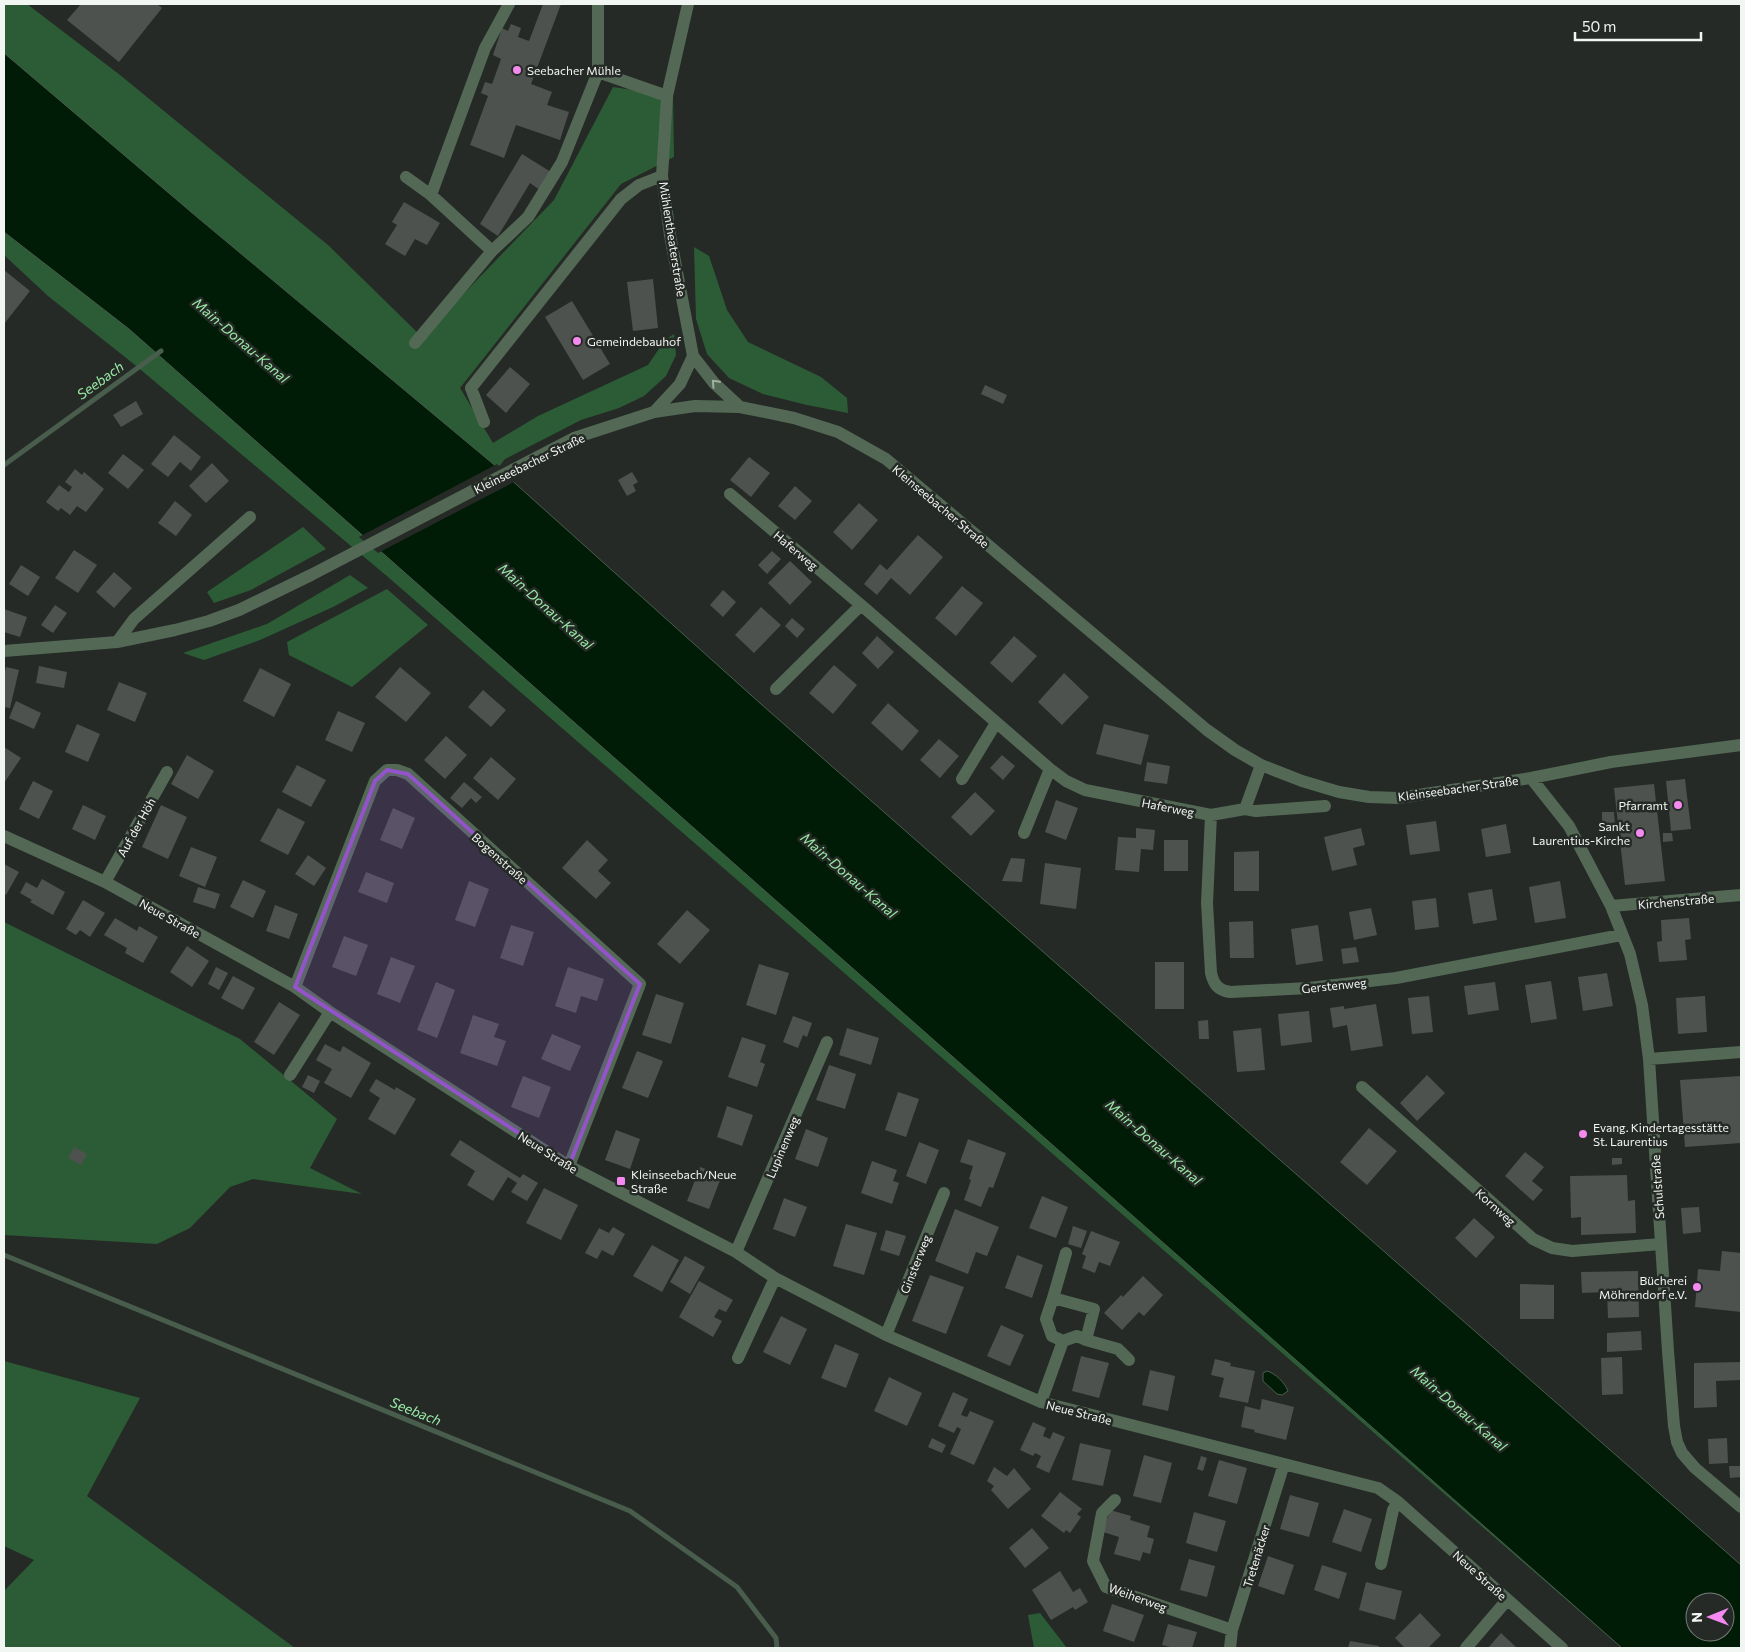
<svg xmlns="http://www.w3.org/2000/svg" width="1745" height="1652" font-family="Commissioner,sans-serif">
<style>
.green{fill:#2c5c35}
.water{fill:#011c06;stroke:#495d4d;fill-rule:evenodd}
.pier{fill:#252a26}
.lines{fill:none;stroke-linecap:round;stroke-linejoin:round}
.stream{stroke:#495d4d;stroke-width:5}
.building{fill:#4d524e}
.minor{stroke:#536955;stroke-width:12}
.oneway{stroke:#a2b0a4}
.marked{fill:#9354c9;fill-opacity:0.2;stroke:#9354c9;stroke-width:4;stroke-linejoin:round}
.poi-dot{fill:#f489f0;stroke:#252a26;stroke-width:2}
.labels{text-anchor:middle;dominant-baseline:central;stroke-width:5;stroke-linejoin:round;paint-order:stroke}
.poi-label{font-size:12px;fill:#f2f6f3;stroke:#252a26;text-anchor:start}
.street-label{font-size:12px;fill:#f2f6f3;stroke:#252a26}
.water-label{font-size:14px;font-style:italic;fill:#98e9a5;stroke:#252a26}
</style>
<rect width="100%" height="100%" fill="#252a26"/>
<!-- green -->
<path class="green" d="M4 4H27L120 75 328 245 422 337 554 200 613 87 673 96 674 157 621 184 460 388 493 443 538 416 648 365 665 340 674 334 676 355 666 376 644 396 619 408 581 420 505 459 498 468 197 217 4 53Z
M4 232 129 329 1622 1648 388 577 135 365 48 296 4 255Z
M694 247 709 256 727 310 748 342 821 377 847 398 848 413 807 405 763 394 729 378 707 354 696 319Z
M303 527 326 549 251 590 214 603 207 592Z
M350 575 368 588 333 607 260 640 204 660 183 653 267 624Z
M387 589 428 625 352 687 289 655 287 642Z
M4 922 240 1039 337 1119 310 1168 362 1194 253 1179 230 1187 190 1228 157 1244 4 1235Z
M4 1361 140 1398 87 1496 295 1648H4V1591L34 1560 4 1546Z
M1040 1613 1067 1648H1034L1028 1615Z"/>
<!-- water -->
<path class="water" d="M4 53 197 217 498 468 761 704 1741 1565V1648H1622L129 329 4 232ZM1695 1602H1725V1632H1695Z
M1267 1371C1275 1373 1285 1383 1288 1391L1282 1395 1277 1394 1263 1381V1373Z"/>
<!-- pier -->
<path class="pier" d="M497 464 516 481 378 553 359 537Z"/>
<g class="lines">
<!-- stream -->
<path class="stream" d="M4 465 161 351
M4 1255 630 1511 737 1587 776 1638 777 1648"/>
</g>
<!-- building -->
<path class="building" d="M81 4H157L162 8 119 62 67 20Z
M543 4H561L531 84 552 92 547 105 569 112 560 140 516 125 504 158 470 145 488 96 481 93 485 82 492 84 501 59 493 55 502 28 508 31 511 24 521 28 518 37 529 41Z
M522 154 551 172 540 190 530 183 498 236 480 224Z
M404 202 440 223 427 245 415 239 405 256 385 244 397 225 392 222Z
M4 270 30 291 4 324Z
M653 279 658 328 633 331 627 282Z
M572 301 610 364 583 380 545 317Z
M510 367 530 384 506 413 486 395Z
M985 385 1007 395 1003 404 981 394Z
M136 401 143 414 121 427 113 415Z
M174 435 201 457 191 471 180 462 168 477 151 464Z
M123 454 144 470 128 489 108 473Z
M749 457 770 473 751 497 730 480Z
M212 463 229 481 206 503 189 486Z
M75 469 82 475 84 472 104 489 86 512 77 506 70 515 61 508 58 511 46 502 59 485 69 492 72 487 65 482Z
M632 472 638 482 633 485 636 491 627 496 618 480Z
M795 486 812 501 795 520 778 506Z
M175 501 192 515 176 536 158 523Z
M859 503 878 520 852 550 833 532Z
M918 535 943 557 910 595 891 578 877 595 864 584 880 564 887 570Z
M74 550 97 565 78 593 55 578Z
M772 551 781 559 767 574 758 565Z
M790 561 812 582 790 605 768 583Z
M21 565 40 577 28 596 9 584Z
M114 572 132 588 114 608 96 592Z
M962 586 983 603 956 636 935 618Z
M723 590 736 602 723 617 710 605Z
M55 605 67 613 53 633 41 625Z
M761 607 781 625 754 653 735 635Z
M4 609 27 617 20 637 4 632Z
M792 618 805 629 797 638 785 626Z
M877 636 894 652 878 669 862 653Z
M1014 636 1037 656 1012 683 990 663Z
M834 665 857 685 833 714 809 693Z
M39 666 67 672 64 688 36 683Z
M6 667 19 670 10 708 4 707V675Z
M400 667 431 693 406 722 375 697Z
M260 668 291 684 274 717 243 701Z
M1064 673 1089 697 1062 725 1038 702Z
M119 682 147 693 135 722 107 710Z
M483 690 506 710 491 727 468 707Z
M16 701 41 713 34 729 9 718Z
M888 703 919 731 902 751 871 723Z
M338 711 365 723 352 752 325 740Z
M77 724 100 734 88 762 65 752Z
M1104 724 1149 735 1141 765 1096 754Z
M446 736 467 755 445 779 424 760Z
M939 739 959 756 940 778 920 760Z
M4 747 21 758 4 783Z
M187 755 214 771 198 799 171 784Z
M1002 755 1015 766 1003 780 990 768Z
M491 757 516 779 498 800 473 778Z
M1147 762 1170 766 1167 784 1144 781Z
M297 765 326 780 311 807 282 792Z
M1685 779 1691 829 1671 831 1666 781Z
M33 781 53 791 39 819 19 809Z
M464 782 482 797 476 803 471 798 462 808 450 798Z
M1654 784 1665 881 1625 885 1614 788Z
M975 792 995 811 971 836 951 817Z
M1056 800 1078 808 1066 840 1045 832Z
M83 805 106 816 95 840 72 829Z
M161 805 187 817 168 859 142 847Z
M278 808 305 822 288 855 260 841Z
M393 808 415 818 402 849 380 840Z
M1602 812H1614L1615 825H1602Z
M1436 821 1440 851 1410 855 1406 825Z
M1506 824 1511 853 1486 857 1481 829Z
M1136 828 1155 830 1153 850 1141 849 1139 872 1115 870 1118 837 1136 838Z
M1361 828 1365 845 1353 848 1357 865 1332 871 1324 837Z
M1663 833H1672L1673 841 1663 842Z
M587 840 608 860 598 871 611 883 596 899 562 868Z
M1164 840H1188V871H1164Z
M191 847 217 857 205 887 179 876Z
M1259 851V891H1234V852Z
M308 855 326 868 314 886 295 874Z
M1011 858 1025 859 1022 882 1002 881Z
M1045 863 1081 868 1076 909 1040 904Z
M4 864 19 872 6 895 4 893Z
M366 872 394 883 387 903 358 892Z
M42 879 65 892 53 915 30 902 32 900 20 893 26 882 37 888Z
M243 880 266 891 253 918 230 907Z
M469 881 489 889 475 927 455 920Z
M1560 881 1566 918 1535 923 1529 887Z
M198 887 220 894 215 909 193 902Z
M1492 889 1497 920 1473 924 1468 893Z
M1436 898 1439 927 1415 930 1412 901Z
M83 900 105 913 90 937 80 930 76 935 66 929Z
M275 905 298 914 289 939 266 931Z
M1371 908 1377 935 1354 940 1349 912Z
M687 910 710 930 680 964 657 944Z
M115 918 137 931 139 926 158 937 143 963 125 953 127 948 104 935Z
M1689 918 1691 939 1685 940 1687 960 1659 962 1657 942 1662 941 1661 920Z
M1253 921 1254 958H1230L1229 922Z
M511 925 534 932 523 966 500 958Z
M1318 925 1323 961 1296 965 1291 929Z
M344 936 368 945 356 976 332 967Z
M187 946 209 961 192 987 170 972Z
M1356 947 1359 962 1343 964 1341 949Z
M391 957 415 966 400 1003 377 994Z
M1155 962H1184V1009H1155Z
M759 964 789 973 776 1015 746 1005Z
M216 967 228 973 219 990 208 984Z
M568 967 604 979 597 1001 581 996 576 1013 555 1006Z
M1607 973 1613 1006 1583 1011 1578 977Z
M233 976 255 988 243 1010 221 998Z
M1551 981 1557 1019 1531 1023 1525 985Z
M436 982 455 990 437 1038 417 1030Z
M1495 982 1499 1010 1468 1015 1464 986Z
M656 994 684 1003 671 1044 642 1035Z
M1429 996 1433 1032 1412 1034 1408 998Z
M1705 996 1707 1032 1678 1034 1676 998Z
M279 1002 300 1015 274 1055 254 1042Z
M1376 1004 1383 1046 1351 1051 1347 1025 1333 1028 1330 1008 1344 1006V1009Z
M1309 1011 1312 1042 1281 1046 1278 1014Z
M473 1015 499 1024 494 1037 506 1041 497 1066 460 1053Z
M793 1016 812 1023 807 1037 803 1035 798 1048 783 1042Z
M1208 1020 1209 1039H1199L1198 1021Z
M847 1028 879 1038 871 1065 839 1055Z
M1261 1028 1265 1070 1237 1072 1233 1031Z
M552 1034 581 1046 570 1071 541 1059Z
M742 1037 766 1045 760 1062 765 1064 757 1087 728 1077Z
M325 1044 340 1052 343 1046 371 1063 351 1098 324 1083 332 1069 316 1060Z
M637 1051 663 1061 648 1098 622 1088Z
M829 1065 856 1074 845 1109 816 1100Z
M308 1075 320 1081 314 1093 302 1087Z
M1427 1075 1445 1093 1417 1121 1400 1103Z
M523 1076 551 1087 539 1118 511 1107Z
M1741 1076V1143L1685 1147 1680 1080Z
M376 1079 395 1090 396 1087 416 1099 395 1135 368 1119 380 1098 369 1091Z
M898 1092 919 1099 906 1137 885 1130Z
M727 1106 753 1115 742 1146 717 1137Z
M1369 1128 1397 1151 1367 1185 1340 1162Z
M806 1129 828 1138 818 1167 795 1159Z
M616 1130 640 1139 630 1169 605 1160Z
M968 1139 1006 1153 993 1188 989 1187 981 1207 964 1200 971 1180 969 1179 973 1166 960 1162Z
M460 1140 520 1178 523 1174 538 1183 527 1201 511 1192 517 1183 508 1177 493 1201 467 1185 475 1171 450 1155Z
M919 1142 939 1150 926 1184 906 1176Z
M74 1147 87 1154 81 1165 68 1158Z
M1525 1152 1544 1167 1532 1181 1543 1190 1533 1201 1505 1176Z
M1612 1158H1622V1164L1612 1165Z
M872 1161 897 1170 893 1181 899 1183 892 1204 861 1193Z
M700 1167 722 1175 709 1209 687 1201Z
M1627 1175 1628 1201 1635 1200 1636 1233 1581 1235V1217L1571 1218 1570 1176Z
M544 1188 578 1205 561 1240 526 1223Z
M1042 1196 1068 1207 1056 1238 1029 1228Z
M784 1198 807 1207 795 1237 773 1229Z
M1699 1207 1701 1232 1683 1234 1681 1208Z
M955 1209 999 1227 987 1256 976 1252 968 1274 935 1261Z
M1474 1218 1495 1237 1476 1258 1455 1238Z
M846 1224 877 1233 864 1275 833 1266Z
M1073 1226 1087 1231 1081 1248 1068 1244Z
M613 1227 625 1234 613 1256 602 1250 597 1259 585 1253 599 1228 609 1233Z
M886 1230 906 1236 899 1256 880 1250Z
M1091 1231 1120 1242 1110 1266 1099 1262 1095 1273 1082 1268 1086 1256 1082 1254Z
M652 1245 679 1260 662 1292 633 1276Z
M1722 1251 1741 1253V1312L1695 1307 1698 1269 1720 1271Z
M1017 1255 1043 1265 1032 1298 1005 1288Z
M685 1256 705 1267 690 1294 670 1282Z
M1638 1271 1639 1317 1608 1318 1607 1292 1582 1293 1581 1272Z
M930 1275 964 1287 946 1334 912 1321Z
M1143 1276 1163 1295 1144 1316 1139 1312 1122 1330 1104 1313 1121 1295 1123 1297Z
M699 1281 733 1300 726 1312 719 1309 714 1317 722 1321 713 1337 679 1317Z
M1520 1284 1554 1285V1319H1520Z
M781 1316 807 1329 790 1365 763 1352Z
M1001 1325 1024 1335 1010 1366 987 1356Z
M1641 1331 1642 1350 1607 1352V1333Z
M835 1344 859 1354 846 1388 821 1378Z
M1081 1356 1109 1363 1099 1398 1072 1391Z
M1622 1357 1623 1394 1602 1395 1601 1358Z
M1215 1359 1231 1363 1230 1366 1255 1371 1248 1403 1219 1397 1224 1378 1211 1375Z
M1741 1362V1380L1716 1381 1717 1407 1694 1408V1363Z
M1150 1370 1175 1376 1168 1411 1142 1405Z
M889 1377 922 1393 907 1426 874 1411Z
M953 1392 968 1399 961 1415 967 1417 970 1411 994 1421 974 1465 950 1454 961 1429 957 1427 954 1433 938 1426Z
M1262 1399 1294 1407 1286 1440 1254 1432 1255 1430 1241 1427 1245 1406 1260 1410Z
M1033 1422 1046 1428 1043 1436 1050 1439 1053 1432 1065 1437 1049 1473 1036 1467 1041 1456 1035 1453 1033 1456 1020 1450Z
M932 1438 946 1445 942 1453 928 1447Z
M1727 1438 1728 1463 1709 1464 1708 1439Z
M1080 1443 1111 1450 1103 1486 1072 1480Z
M1144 1455 1172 1463 1161 1503 1133 1496Z
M1201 1456 1207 1458 1203 1471 1197 1469Z
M1219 1460 1247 1468 1237 1504 1208 1496Z
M1729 1466H1741V1477L1730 1478Z
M994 1467 1007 1476 1014 1468 1031 1489 1008 1509 991 1490 994 1486 987 1481Z
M1060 1492 1082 1509 1077 1514 1081 1517 1070 1533 1066 1530 1064 1533 1041 1516Z
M1290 1495 1319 1503 1309 1537 1280 1529Z
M1344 1509 1372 1519 1361 1552 1332 1542Z
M1110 1510 1131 1516 1130 1520 1150 1526 1147 1537 1154 1539 1150 1554 1143 1552 1140 1561 1114 1554 1119 1537 1103 1532Z
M1194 1512 1226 1521 1217 1552 1186 1543Z
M1032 1528 1049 1548 1025 1568 1009 1548Z
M1268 1556 1294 1565 1284 1595 1258 1586Z
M1189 1559 1215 1566 1207 1597 1180 1590Z
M1322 1565 1347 1573 1339 1599 1314 1590Z
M1060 1571 1073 1592 1080 1588 1088 1602 1075 1610 1073 1607 1051 1620 1032 1590Z
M1366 1582 1402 1591 1395 1620 1359 1610Z
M1112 1604 1144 1615 1134 1642 1103 1631Z
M1420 1613 1441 1635 1428 1648H1405L1395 1638Z
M1168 1624 1197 1632 1192 1648H1174L1162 1645Z
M1501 1633 1517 1648H1488Z
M1350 1641 1379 1646V1648H1348Z"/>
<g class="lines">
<!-- minor -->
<path class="minor" d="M598 4V72L667 96
M688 4 667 96 662 176 670 235 693 356 714 383 740 407
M406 177 431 195 492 251 415 343
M431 195 485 48 509 4
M492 251 528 217 562 162 598 72
M654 412 680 384 693 356
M484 422 471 388 621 199 639 185 662 176
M730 494 861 605
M117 642 134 619 250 517
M4 651 117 642 175 630 209 621 239 610 311 575 574 438 654 412 695 406 740 407 794 418 838 432 886 459 1207 730 1235 750 1261 765 1302 781 1339 792 1369 797 1398 798 1531 778 1611 762 1741 745
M776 689 861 605 1050 769 1066 781 1085 790 1211 815 1245 809 1261 765
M1531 778 1569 826 1611 906 1630 954 1642 1005 1649 1059 1668 1351 1674 1426 1677 1442 1682 1453 1695 1468 1741 1507
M962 779 996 723
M1245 809 1256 811 1325 806
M1211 815 1207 903 1211 973C1214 985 1218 990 1230 992L1309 988 1396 978 1621 935
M1024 833 1050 769
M4 836 105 882 295 987 330 1012 569 1166 736 1252 775 1278 886 1335 1041 1402 1378 1488 1398 1502 1562 1648
M105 882 167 772
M1611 906 1741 895
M295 987 375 781 387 770H397L408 774 640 984 569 1166
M1649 1059 1741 1052
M290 1075 330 1012
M1362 1087 1533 1239 1552 1248 1572 1251 1661 1244
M736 1252 827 1042
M1053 1298 1094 1309 1086 1340 1077 1336 1063 1341 1052 1336 1046 1319Z
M1053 1298 1066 1253
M886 1335 944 1193
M1086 1340 1118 1349 1129 1360
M738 1358 775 1278
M1041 1402 1063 1341
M1115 1500 1102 1513 1093 1561 1106 1587 1232 1630
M1381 1564 1393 1510 1398 1502
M1230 1648 1232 1630 1284 1464
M1466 1648 1507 1600"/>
</g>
<!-- one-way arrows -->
<defs><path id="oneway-chevron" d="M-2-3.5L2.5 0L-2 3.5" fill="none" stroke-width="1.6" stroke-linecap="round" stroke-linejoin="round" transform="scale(1.25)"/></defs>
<use class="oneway" href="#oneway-chevron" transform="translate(715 383) rotate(-133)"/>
<!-- marked area -->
<path class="marked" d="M387 770 408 774 640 984 569 1166 295 987 375 781Z"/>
<!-- markers -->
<g class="poi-dot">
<circle cx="517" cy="70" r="5"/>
<circle cx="577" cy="341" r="5"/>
<circle cx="1678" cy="805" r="5"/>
<circle cx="1640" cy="833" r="5"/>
<circle cx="1583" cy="1134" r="5"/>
<rect x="616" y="1176" width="10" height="10" rx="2.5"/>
<circle cx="1697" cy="1287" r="5"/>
</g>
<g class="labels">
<!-- poi labels -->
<g class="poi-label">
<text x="527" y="70">Seebacher Mühle</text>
<text x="587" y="341">Gemeindebauhof</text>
<text x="1668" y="805" text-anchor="end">Pfarramt</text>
<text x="1630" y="826" text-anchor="end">Sankt<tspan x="1630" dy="14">Laurentius-Kirche</tspan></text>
<text x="1593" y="1127">Evang. Kindertagesstätte<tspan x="1593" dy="14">St. Laurentius</tspan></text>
<text x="631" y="1174">Kleinseebach/Neue<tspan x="631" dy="14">Straße</tspan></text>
<text x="1687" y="1280" text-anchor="end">Bücherei<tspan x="1687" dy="14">Möhrendorf e.V.</tspan></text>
</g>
<!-- street labels -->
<g class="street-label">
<text transform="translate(673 239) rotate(81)">Mühlentheaterstraße</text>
<text transform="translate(529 463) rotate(-26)">Kleinseebacher Straße</text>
<text transform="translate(941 506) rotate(40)">Kleinseebacher Straße</text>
<text transform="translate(796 550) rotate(40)">Haferweg</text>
<text transform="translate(1458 788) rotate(-8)">Kleinseebacher Straße</text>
<text transform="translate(1168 807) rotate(11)">Haferweg</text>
<text transform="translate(136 827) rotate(-61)">Auf der Höh</text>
<text transform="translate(500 858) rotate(42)">Bogenstraße</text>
<text transform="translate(1676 901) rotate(-5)">Kirchenstraße</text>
<text transform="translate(170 918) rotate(29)">Neue Straße</text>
<text transform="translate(1334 985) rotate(-6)">Gerstenweg</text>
<text transform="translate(782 1147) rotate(-67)">Lupinenweg</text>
<text transform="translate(548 1152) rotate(32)">Neue Straße</text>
<text transform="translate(1657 1187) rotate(-94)">Schulstraße</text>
<text transform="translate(1496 1207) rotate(42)">Kornweg</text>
<text transform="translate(915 1264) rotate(-68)">Ginsterweg</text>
<text transform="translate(1079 1412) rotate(14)">Neue Straße</text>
<text transform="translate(1256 1556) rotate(-73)">Tretenäcker</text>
<text transform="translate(1480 1575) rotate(42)">Neue Straße</text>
<text transform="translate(1138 1597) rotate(20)">Weiherweg</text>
</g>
<!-- water labels -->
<g class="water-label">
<text transform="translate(241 340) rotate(41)">Main-Donau-Kanal</text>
<text transform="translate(100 380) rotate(-36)">Seebach</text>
<text transform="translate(546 606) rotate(42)">Main-Donau-Kanal</text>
<text transform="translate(849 875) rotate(41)">Main-Donau-Kanal</text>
<text transform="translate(1154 1142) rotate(41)">Main-Donau-Kanal</text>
<text transform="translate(1459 1408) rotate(41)">Main-Donau-Kanal</text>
<text transform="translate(416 1411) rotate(22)">Seebach</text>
</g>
</g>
<!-- border -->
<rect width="1745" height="1652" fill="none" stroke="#f2f6f3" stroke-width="10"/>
<!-- north arrow -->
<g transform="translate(1710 1617) rotate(269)"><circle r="24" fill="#252a26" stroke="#777c78"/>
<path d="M0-4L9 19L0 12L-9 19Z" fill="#f489f0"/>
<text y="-8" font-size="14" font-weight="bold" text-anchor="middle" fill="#f2f6f3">N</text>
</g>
<!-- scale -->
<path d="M1575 32v8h126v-8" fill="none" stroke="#f2f6f3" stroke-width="2.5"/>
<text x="1582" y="32" font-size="15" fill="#f2f6f3" stroke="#252a26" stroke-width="4" paint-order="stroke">50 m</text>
</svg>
